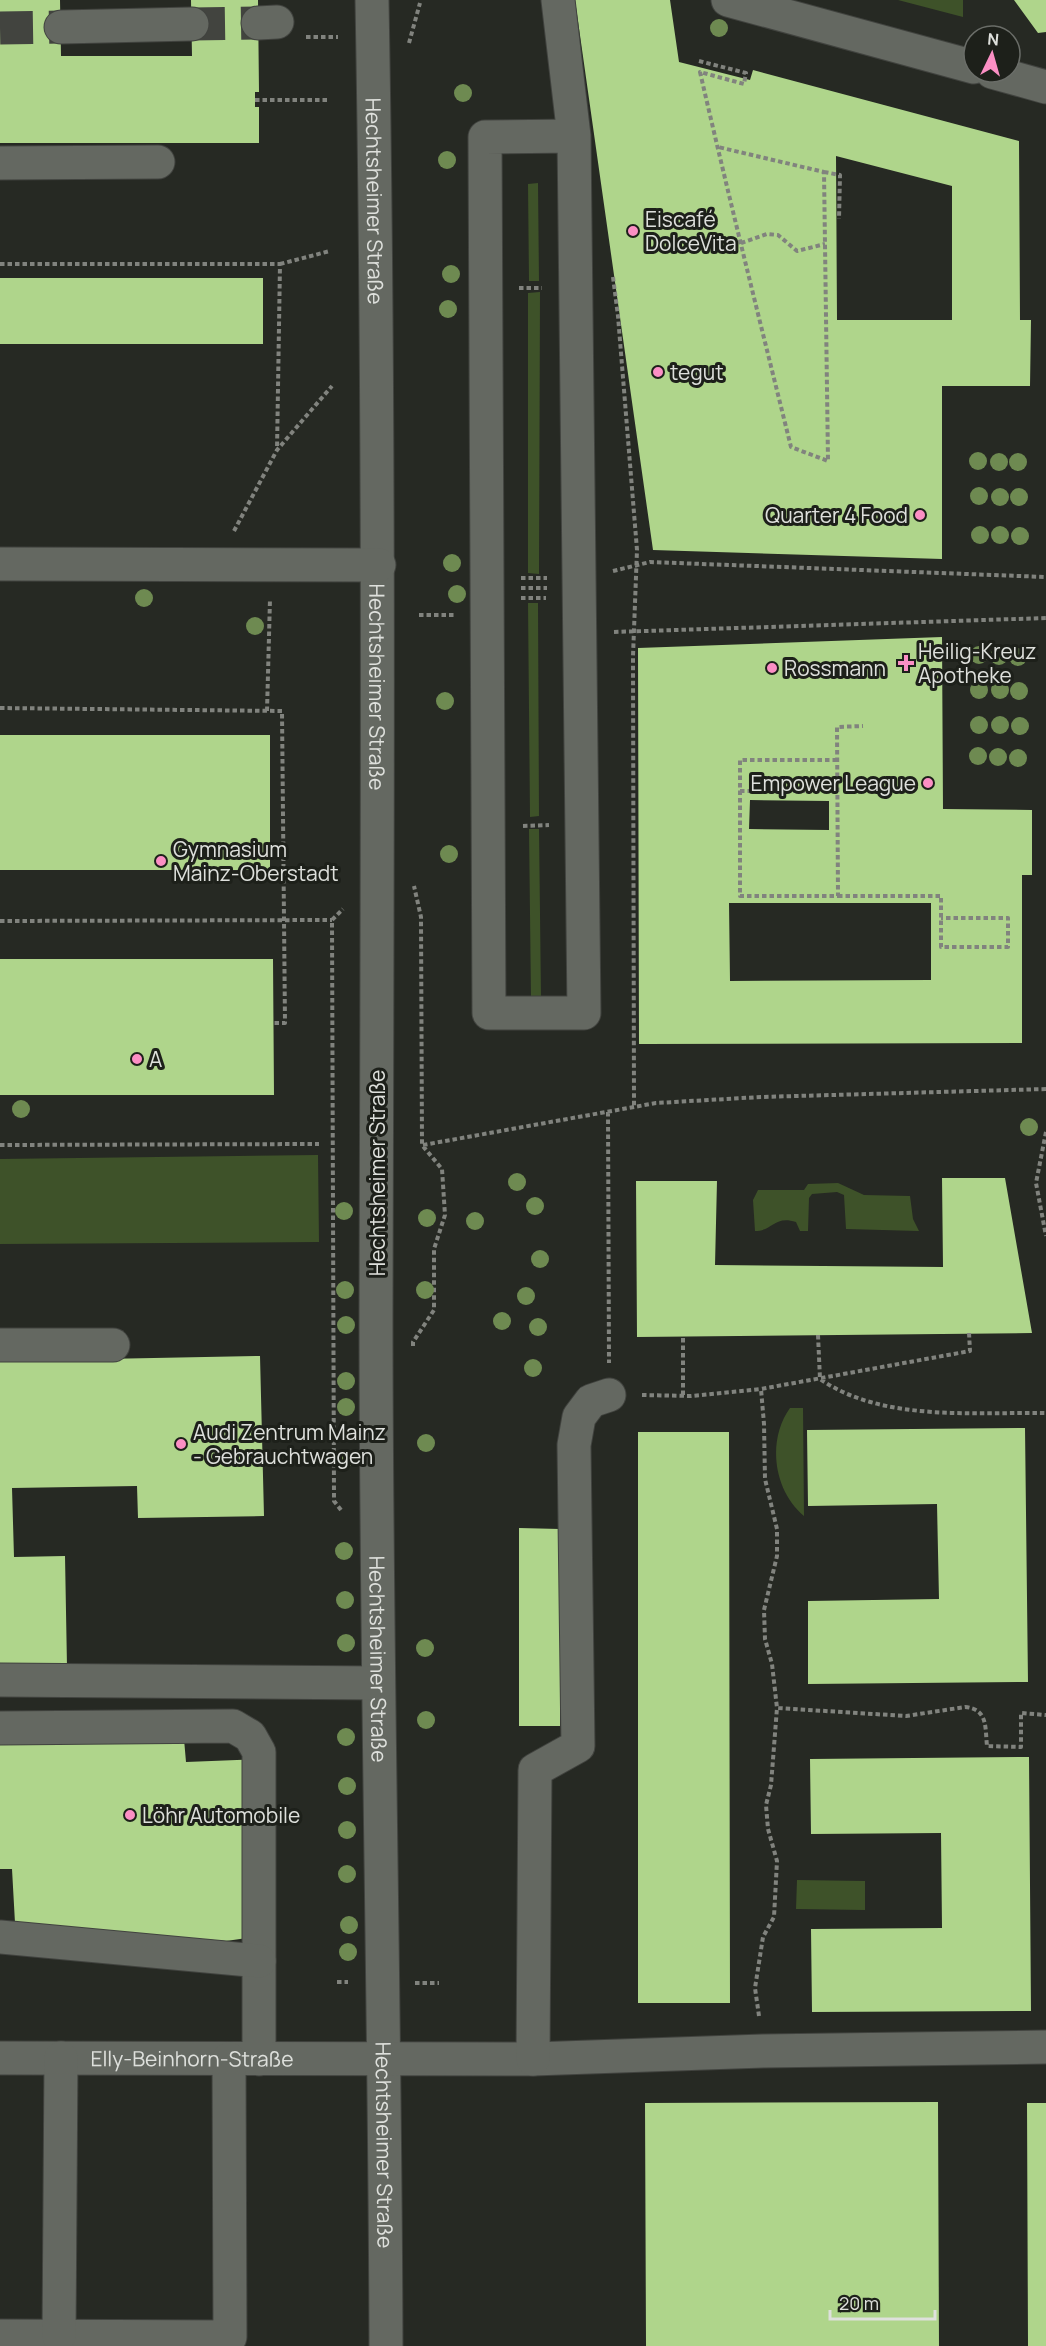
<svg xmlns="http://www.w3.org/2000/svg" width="1046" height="2346" font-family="Manrope,sans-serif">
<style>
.green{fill:#3e5229}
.building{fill:#afd58b;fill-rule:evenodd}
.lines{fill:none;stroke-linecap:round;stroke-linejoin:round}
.minor-tunnel{stroke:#42443f;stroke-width:33;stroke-dasharray:33 16;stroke-linecap:butt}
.minor-casing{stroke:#41433f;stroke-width:35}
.path{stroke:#81837e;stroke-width:4;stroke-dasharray:4.5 3;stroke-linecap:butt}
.minor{stroke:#646861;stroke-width:33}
.tree{fill:#6e8a51}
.poi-dot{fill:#fb8fc4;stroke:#1d201a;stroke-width:2}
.labels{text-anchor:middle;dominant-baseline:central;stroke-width:6;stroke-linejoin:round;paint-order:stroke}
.street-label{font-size:21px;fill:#dee0dc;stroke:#1d201a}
.poi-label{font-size:21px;fill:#dee0dc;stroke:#1d201a;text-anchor:start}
</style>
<rect width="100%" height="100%" fill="#262923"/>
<!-- green -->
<path class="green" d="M898 0H963V17Z
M538 183 539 281H529L528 184Z
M540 292 539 574 528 573V293Z
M528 603H538L539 816 530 817Z
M529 829H539L541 998 531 999Z
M318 1155 319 1242 0 1244V1159Z
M838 1183 864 1195 910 1196 913 1219 919 1231 846 1229 844 1195 837 1192 812 1194 809 1198 808 1231H800L796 1222C774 1215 773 1231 755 1231L753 1200 758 1190H804L808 1184Z
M790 1408H803L804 1516C773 1490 767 1440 790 1408Z
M797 1880 865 1881V1910L796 1909Z"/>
<!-- building -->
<path class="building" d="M0 0H60L61 56H192L191 0H258L259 92H255V107H259V143H0Z
M575 0H670L679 62 750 80 753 70 1019 141 1020 320H1031L1030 386H942V559L653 550ZM836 156 952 186V320H837Z
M1014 0H1046V32L1038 33Z
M0 278H263V344H0Z
M942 637 943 809 1032 810V875H1022V1043L639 1044 638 648ZM750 800 829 801V830L749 829ZM729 903H931V980L730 981Z
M0 735H270V870H0Z
M0 959H273L274 1095H0Z
M942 1178H1005L1032 1333 637 1337 636 1181H717L715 1265 943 1267Z
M260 1356 264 1516 138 1518 137 1486 12 1488 14 1557 65 1556 67 1667 0 1668V1361Z
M1025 1428 1028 1682 808 1684V1601L939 1599 937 1504 808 1506 807 1430Z
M638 1432H729L730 2003H638Z
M519 1528 560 1529V1726H519Z
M184 1739 186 1762 260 1759 247 1938 226 1941 15 1923 12 1869H0V1740Z
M1029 1757 1031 2011 812 2012 811 1929 942 1928 941 1833 811 1834 810 1759Z
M938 2102 939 2346H646L645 2103Z
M1027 2103H1046V2346H1028Z"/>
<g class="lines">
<!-- minor-tunnel -->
<path class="minor-tunnel" d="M192 24 258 23
M0 28 61 27"/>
<defs>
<g id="minor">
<path id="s1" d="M372 0C380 440 377 880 376 1320 376 1662 385 2004 386 2346"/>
<path d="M558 0 574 136 584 1013H489L485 137 574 136"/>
<path d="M728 0 974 67"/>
<path d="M258 23 277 22"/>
<path d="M61 27 192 24"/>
<path d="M992 72 1046 87"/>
<path d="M0 163 158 162"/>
<path d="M0 564 379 565"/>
<path d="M0 1345H113"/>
<path d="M0 1680 378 1683"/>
<path d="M0 1728 233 1726 250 1736 259 1752V2059"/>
<path d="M0 1937 259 1961"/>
<path id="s2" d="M0 2058 533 2059 763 2051 1046 2047"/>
<path d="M533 2059 535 1770 578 1746 574 1445 579 1417 591 1401 609 1395"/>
<path d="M0 2336 230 2337 229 2059"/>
<path d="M59 2336 61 2058"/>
</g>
</defs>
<!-- minor casing -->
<use href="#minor" class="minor-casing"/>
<!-- path -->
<path class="path" d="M306 37H338
M409 43 420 3
M699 61 746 73 744 84 700 72C729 198 760 322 791 447L828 461 824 172 718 147
M255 100H328
M824 172 840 175 839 219
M741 243 767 234 778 235 797 251 825 244
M0 264H280L277 450
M280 264 330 251
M613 277 618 316 637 550 633 656 634 1107
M519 288H542
M234 531 277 450 332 386
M613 571 650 562 1046 577
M521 578H547
M521 588H547
M521 598H546
M419 615H455
M614 632 1046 618
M0 708 282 711 285 1023H273
M267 711 270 599
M837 760H740V896H838L837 727 863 726
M740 791H784
M793 791H836
M523 826 549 825
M838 896H941V947H1008V918H941
M0 921 332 920
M608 1112 609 1363
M1046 1132 1036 1183 1046 1236
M0 1145 319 1144
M423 1145 656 1103 761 1097 1046 1089
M969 1333 970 1351 761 1389 764 1424 765 1479 777 1529V1556L764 1610 765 1639 772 1664 777 1708 906 1716 965 1707C988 1709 985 1727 987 1746L1021 1747V1713L1046 1715
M818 1335 820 1379C882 1422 974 1412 1046 1413
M413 1346V1342L434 1310V1249L445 1215 442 1169 422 1145 421 917 414 886
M642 1395 691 1396 761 1389
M683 1395V1336
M341 1510 334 1501 332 920 343 909
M337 1982H348
M415 1983H439
M759 2016 755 1988 763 1937 774 1917 777 1861 768 1829 766 1805 771 1785 777 1708"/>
<!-- minor -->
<use href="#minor" class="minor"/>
</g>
<!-- trees -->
<g class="tree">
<circle cx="719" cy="28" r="9"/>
<circle cx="463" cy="93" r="9"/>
<circle cx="447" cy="160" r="9"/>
<circle cx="451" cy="274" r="9"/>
<circle cx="448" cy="309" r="9"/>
<circle cx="978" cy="461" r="9"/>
<circle cx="999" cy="462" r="9"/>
<circle cx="1018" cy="462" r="9"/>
<circle cx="979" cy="496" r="9"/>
<circle cx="1000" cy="497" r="9"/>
<circle cx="1019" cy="497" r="9"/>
<circle cx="980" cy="535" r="9"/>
<circle cx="1000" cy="535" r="9"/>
<circle cx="1020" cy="536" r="9"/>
<circle cx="452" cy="563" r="9"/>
<circle cx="457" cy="594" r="9"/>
<circle cx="144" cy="598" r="9"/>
<circle cx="255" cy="626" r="9"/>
<circle cx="979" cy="655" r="9"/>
<circle cx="999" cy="656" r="9"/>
<circle cx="1018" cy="657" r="9"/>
<circle cx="979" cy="690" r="9"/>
<circle cx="1000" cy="690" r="9"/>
<circle cx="1019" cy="691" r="9"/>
<circle cx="445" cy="701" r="9"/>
<circle cx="979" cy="725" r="9"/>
<circle cx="1000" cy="725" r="9"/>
<circle cx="1020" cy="726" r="9"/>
<circle cx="978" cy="756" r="9"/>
<circle cx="998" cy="757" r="9"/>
<circle cx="1018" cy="758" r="9"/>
<circle cx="449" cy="854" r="9"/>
<circle cx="21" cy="1109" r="9"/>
<circle cx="1029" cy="1127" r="9"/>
<circle cx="517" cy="1182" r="9"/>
<circle cx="535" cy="1206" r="9"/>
<circle cx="344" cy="1211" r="9"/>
<circle cx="427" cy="1218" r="9"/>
<circle cx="475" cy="1221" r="9"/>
<circle cx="540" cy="1259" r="9"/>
<circle cx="345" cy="1290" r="9"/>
<circle cx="425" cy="1290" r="9"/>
<circle cx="526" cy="1296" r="9"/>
<circle cx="502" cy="1321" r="9"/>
<circle cx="346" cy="1325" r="9"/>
<circle cx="538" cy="1327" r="9"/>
<circle cx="533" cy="1368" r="9"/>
<circle cx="346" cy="1381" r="9"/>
<circle cx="346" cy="1407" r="9"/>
<circle cx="426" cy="1443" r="9"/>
<circle cx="345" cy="1459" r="9"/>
<circle cx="344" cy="1551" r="9"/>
<circle cx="345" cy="1600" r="9"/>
<circle cx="346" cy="1643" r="9"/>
<circle cx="425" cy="1648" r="9"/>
<circle cx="426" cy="1720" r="9"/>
<circle cx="346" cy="1737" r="9"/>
<circle cx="347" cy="1786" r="9"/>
<circle cx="347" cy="1830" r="9"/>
<circle cx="347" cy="1874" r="9"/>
<circle cx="349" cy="1925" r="9"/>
<circle cx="348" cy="1952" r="9"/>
</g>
<!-- markers -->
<g class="poi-dot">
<circle cx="633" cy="231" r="6"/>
<circle cx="658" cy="372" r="6"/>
<circle cx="920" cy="515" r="6"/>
<path d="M903 654h6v6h6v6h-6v6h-6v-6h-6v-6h6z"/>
<circle cx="772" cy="668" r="6"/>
<circle cx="928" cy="783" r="6"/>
<circle cx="161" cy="861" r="6"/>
<circle cx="137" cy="1059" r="6"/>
<circle cx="181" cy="1444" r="6"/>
<circle cx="130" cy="1815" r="6"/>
</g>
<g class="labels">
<!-- street labels -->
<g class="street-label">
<text stroke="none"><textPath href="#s1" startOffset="201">Hechtsheimer Straße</textPath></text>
<text stroke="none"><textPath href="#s1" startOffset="687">Hechtsheimer Straße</textPath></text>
<text transform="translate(377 1173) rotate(-90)">Hechtsheimer Straße</text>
<text stroke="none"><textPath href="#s1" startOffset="1659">Hechtsheimer Straße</textPath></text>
<text stroke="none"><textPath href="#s2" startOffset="192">Elly-Beinhorn-Straße</textPath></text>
<text stroke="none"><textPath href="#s1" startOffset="2145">Hechtsheimer Straße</textPath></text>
</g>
<!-- poi labels -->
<g class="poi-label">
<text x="645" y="219">Eiscafé<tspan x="645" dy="24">DolceVita</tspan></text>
<text x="670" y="372">tegut</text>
<text x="908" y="515" text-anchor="end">Quarter 4 Food</text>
<text x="918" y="651">Heilig-Kreuz<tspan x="918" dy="24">Apotheke</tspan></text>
<text x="784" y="668">Rossmann</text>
<text x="916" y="783" text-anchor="end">Empower League</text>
<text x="173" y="849">Gymnasium<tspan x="173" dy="24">Mainz-Oberstadt</tspan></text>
<text x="149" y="1059">A</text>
<text x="193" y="1432">Audi Zentrum Mainz<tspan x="193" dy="24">- Gebrauchtwagen</tspan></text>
<text x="142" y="1815">Löhr Automobile</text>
</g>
</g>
<!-- north arrow -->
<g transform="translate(992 54) rotate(5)"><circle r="28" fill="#1d201a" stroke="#6a6d68" stroke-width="1.5"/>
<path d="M0-4.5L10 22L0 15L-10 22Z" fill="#fb8fc4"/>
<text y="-9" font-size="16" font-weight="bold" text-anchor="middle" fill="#dee0dc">N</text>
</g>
<!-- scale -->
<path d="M830 2310v9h105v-9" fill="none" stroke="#dee0dc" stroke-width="3"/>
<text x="839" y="2310" font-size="18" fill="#dee0dc" stroke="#1d201a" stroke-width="4.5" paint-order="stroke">20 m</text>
</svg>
